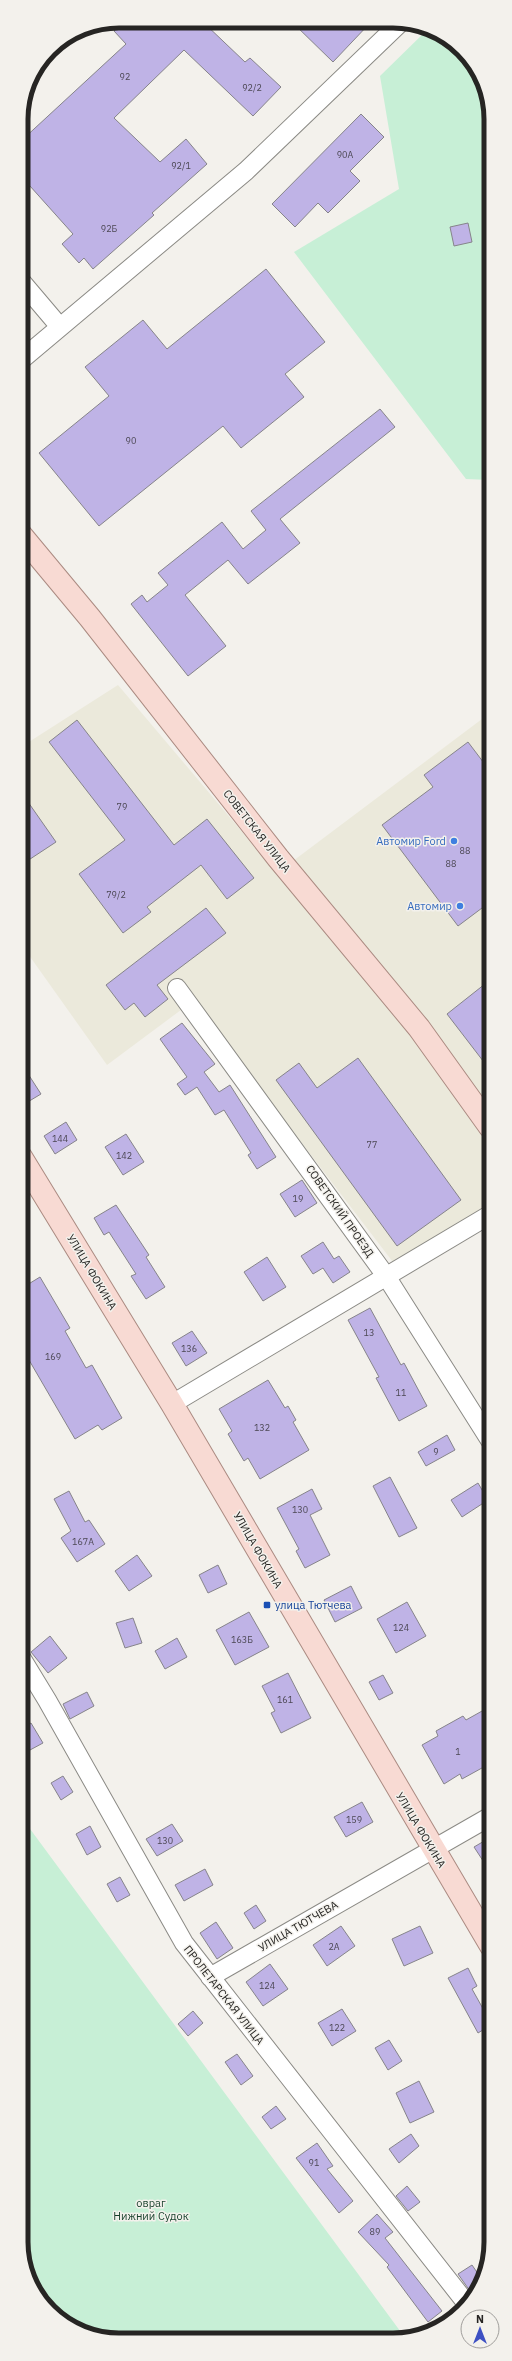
<svg xmlns="http://www.w3.org/2000/svg" width="512" height="2361" font-family="'IBM Plex Sans',sans-serif">
<style>
.built{fill:#ebe9db}
.green{fill:#c7efd6}
.building{fill:#bfb3e6;stroke:#86848a}
.lines{fill:none;stroke-linecap:round;stroke-linejoin:round}
.minor-casing{stroke:#8b8a85;stroke-width:20}
.major-casing{stroke:#ab8b82;stroke-width:24}
.minor{stroke:#fff;stroke-width:18}
.major{stroke:#f8dad3;stroke-width:22}
.shop-dot{fill:#3f7fe0;stroke:#f3f1ec;stroke-width:1.5}
.transit-dot{fill:#1a4fb4;stroke:#f3f1ec;stroke-width:1.5}
.labels{text-anchor:middle;dominant-baseline:central;stroke-width:3;stroke-linejoin:round;paint-order:stroke}
.number-label{font-size:9px;fill:#4c4854}
.street-label{font-size:11px;fill:#262523;stroke:#f3f1ec}
.shop-label{font-size:11px;fill:#366cbe;stroke:#f3f1ec;text-anchor:end}
.transit-label{font-size:11px;fill:#164399;stroke:#f3f1ec;text-anchor:start}
.park-label{font-size:11px;fill:#153f29;stroke:#f3f1ec}
.rim{fill:none;stroke:#262523;stroke-width:5}
</style>
<rect width="100%" height="100%" fill="#f3f1ec"/>
<!-- built -->
<path class="built" d="M118 685 277 873 490 713 491 1203 396 1266 193 1001 107 1065 21 944V747Z"/>
<!-- green -->
<path class="green" d="M428 29C469 44 474 71 490 107V480L466 479 294 252 399 189 380 76Z
M22 1818 406 2339 100 2338 70 2327 46 2307 22 2254Z"/>
<!-- building -->
<path class="building" d="M125 21 203 22 245 62 250 58 281 87 253 116 184 50 114 118 160 162 186 139 207 164 152 213 154 215 93 269 84 258 79 263 62 244 73 234 21 176V141L126 44 114 31Z
M292 22H325L370 23 333 62Z
M361 114 384 137 350 171 360 181 328 213 318 203 295 227 272 204Z
M468 223 472 242 454 246 450 227Z
M266 269 325 342 285 374 304 397 241 448 223 426 99 526 39 453 109 396 85 367 143 320 167 349Z
M380 409 395 427 280 519 300 543 248 584 228 560 185 595 226 646 188 676 131 604 142 595 147 602 168 585 158 573 222 522 243 549 266 530 251 511Z
M77 720 174 845 207 819 254 878 227 899 201 865 147 907 151 912 123 933 79 874 125 840 49 742Z
M468 742 490 771V902L458 926 382 825 433 787 424 775Z
M21 792 56 842 21 865Z
M206 908 226 933 157 985 168 999 145 1017 134 1003 125 1010 106 985Z
M490 980V1070L447 1014Z
M182 1023 215 1064 204 1072 219 1092 230 1085 276 1157 257 1169 248 1155 251 1153 224 1110 215 1115 197 1087 185 1095 177 1084 187 1077 160 1039Z
M358 1058 461 1200 397 1246 276 1080 299 1063 317 1088Z
M21 1063 41 1094 21 1106Z
M66 1122 77 1140 55 1154 44 1136Z
M126 1134 144 1162 123 1175 105 1147Z
M302 1180 317 1203 295 1217 280 1194Z
M116 1205 149 1255 146 1257 165 1287 146 1299 131 1276 136 1274 109 1232 104 1235 94 1218Z
M323 1242 334 1259 339 1256 350 1272 333 1283 323 1268 313 1274 301 1256Z
M267 1257 286 1287 263 1301 244 1272Z
M40 1277 70 1328 65 1331 86 1368 92 1365 122 1418 102 1430 98 1425 75 1439 22 1348V1288Z
M370 1308 401 1365 404 1363 427 1406 399 1421 376 1378 379 1377 348 1320Z
M192 1331 207 1353 186 1366 172 1343Z
M268 1380 285 1408 288 1406 296 1420 293 1422 309 1450 260 1479 248 1458 244 1461 228 1434 232 1431 219 1409Z
M447 1435 455 1450 426 1466 418 1452Z
M390 1477 417 1528 399 1537 373 1486Z
M478 1483 488 1500 462 1517 451 1500Z
M312 1489 322 1509 310 1515 330 1555 305 1568 296 1551 299 1549 277 1508Z
M69 1491 85 1522 89 1520 105 1544 77 1562 61 1538 71 1531 54 1499Z
M137 1555 152 1576 129 1591 115 1571Z
M218 1565 227 1584 208 1593 199 1575Z
M351 1586 362 1608 335 1622 324 1600Z
M407 1602 426 1636 396 1653 377 1619Z
M249 1612 269 1647 235 1665 216 1630Z
M133 1618 142 1643 125 1648 116 1623Z
M50 1636 67 1658 48 1673 31 1652Z
M177 1638 187 1657 165 1669 155 1651Z
M288 1673 311 1718 281 1733 271 1713 275 1711 262 1686Z
M383 1675 393 1693 379 1700 369 1682Z
M87 1692 94 1706 70 1719 63 1704Z
M491 1706V1763L462 1779 460 1774 444 1784 422 1745 438 1736 436 1731 463 1716 466 1720Z
M31 1723 43 1743 30 1750 22 1735V1728Z
M63 1776 73 1792 61 1800 51 1783Z
M362 1802 373 1822 346 1837 334 1817Z
M172 1824 183 1841 157 1856 146 1839Z
M90 1826 101 1847 87 1855 76 1834Z
M491 1837V1873L474 1847Z
M205 1869 213 1885 184 1901 175 1885Z
M120 1877 130 1895 117 1902 107 1884Z
M256 1905 266 1921 254 1929 244 1913Z
M216 1922 233 1948 217 1959 200 1933Z
M341 1926 355 1946 327 1966 313 1945Z
M420 1926 433 1953 404 1966 392 1939Z
M270 1964 288 1989 263 2006 246 1982Z
M468 1968 477 1986 472 1989 491 2023V2025L478 2033 448 1978Z
M342 2009 356 2031 332 2046 318 2023Z
M193 2011 203 2023 188 2036 178 2024Z
M389 2040 402 2061 388 2070 375 2048Z
M237 2054 253 2076 241 2085 225 2062Z
M419 2081 434 2112 410 2123 396 2093Z
M276 2106 286 2119 271 2129 262 2117Z
M411 2134 419 2146 399 2163 389 2149Z
M317 2143 333 2166 327 2169 353 2201 339 2213 296 2158Z
M407 2186 420 2202 408 2211 396 2196Z
M377 2214 393 2232 385 2238 442 2311 428 2322 387 2267 389 2265 358 2232Z
M472 2265 483 2281 470 2291 458 2274Z"/>
<g class="lines">
<defs>
<path id="minor" d="M21 281 60 327
M21 360 246 171 400 23
M177 988 386 1276 491 1442
M172 1404 491 1214
M22 1659 47 1700 184 1943 467 2304
M210 1977 491 1816"/>
<path id="major" d="M21 535 90 618 278 858 419 1028 490 1127
M21 1157 172 1404 491 1946"/>
</defs>
<!-- minor casing -->
<use href="#minor" class="minor-casing"/>
<!-- major casing -->
<use href="#major" class="major-casing"/>
<!-- minor -->
<use href="#minor" class="minor"/>
<!-- major -->
<use href="#major" class="major"/>
</g>
<!-- markers -->
<g class="shop-dot">
<circle cx="454" cy="841" r="4"/>
<circle cx="460" cy="906" r="4"/>
</g>
<rect class="transit-dot" x="263" y="1601" width="8" height="8" rx="2"/>
<g class="labels">
<!-- number labels -->
<g class="number-label">
<text x="125" y="76">92</text>
<text x="252" y="87">92/2</text>
<text x="345" y="154">90А</text>
<text x="181" y="165">92/1</text>
<text x="109" y="228">92Б</text>
<text x="131" y="440">90</text>
<text x="122" y="806">79</text>
<text x="465" y="850">88</text>
<text x="451" y="863">88</text>
<text x="116" y="894">79/2</text>
<text x="60" y="1138">144</text>
<text x="372" y="1144">77</text>
<text x="124" y="1155">142</text>
<text x="298" y="1198">19</text>
<text x="369" y="1332">13</text>
<text x="189" y="1348">136</text>
<text x="53" y="1356">169</text>
<text x="401" y="1392">11</text>
<text x="262" y="1427">132</text>
<text x="436" y="1451">9</text>
<text x="300" y="1509">130</text>
<text x="83" y="1541">167А</text>
<text x="401" y="1627">124</text>
<text x="242" y="1639">163Б</text>
<text x="285" y="1699">161</text>
<text x="458" y="1751">1</text>
<text x="354" y="1819">159</text>
<text x="165" y="1840">130</text>
<text x="334" y="1946">2А</text>
<text x="267" y="1985">124</text>
<text x="337" y="2027">122</text>
<text x="314" y="2162">91</text>
<text x="375" y="2231">89</text>
</g>
<!-- street labels -->
<g class="street-label">
<text transform="translate(257 831) rotate(52)">СОВЕТСКАЯ УЛИЦА</text>
<text transform="translate(340 1211) rotate(55)">СОВЕТСКИЙ ПРОЕЗД</text>
<text transform="translate(92 1272) rotate(59)">УЛИЦА ФОКИНА</text>
<text transform="translate(258 1550) rotate(60)">УЛИЦА ФОКИНА</text>
<text transform="translate(421 1830) rotate(59)">УЛИЦА ФОКИНА</text>
<text transform="translate(298 1926) rotate(-30)">УЛИЦА ТЮТЧЕВА</text>
<text transform="translate(224 1995) rotate(52)">ПРОЛЕТАРСКАЯ УЛИЦА</text>
</g>
<!-- shop labels -->
<g class="shop-label">
<text x="446" y="841">Автомир Ford</text>
<text x="452" y="906">Автомир</text>
</g>
<!-- transit labels -->
<g class="transit-label">
<text x="275" y="1605">улица Тютчева</text>
</g>
<!-- park labels -->
<g class="park-label">
<text x="151" y="2203">овраг<tspan x="151" dy="13">Нижний Судок</tspan></text>
</g>
</g>
<!-- crop -->
<path d="M0 0H512V2361H0ZM119 28H393A91 91 0 0 1 484 119V2242A91 91 0 0 1 393 2333H119A91 91 0 0 1 28 2242V119A91 91 0 0 1 119 28Z" fill="#f3f1ec" fill-rule="evenodd"/>
<path class="rim" d="M119 28H393A91 91 0 0 1 484 119V2242A91 91 0 0 1 393 2333H119A91 91 0 0 1 28 2242V119A91 91 0 0 1 119 28Z"/>
<!-- north arrow -->
<g transform="translate(480 2329)"><circle r="19" fill="#f3f1ec" stroke="#a19f9c"/>
<path d="M0-3L7 15L0 10L-7 15Z" fill="#3d50c3"/>
<text y="-6" font-size="11" font-weight="bold" text-anchor="middle" fill="#262523">N</text>
</g>
</svg>
